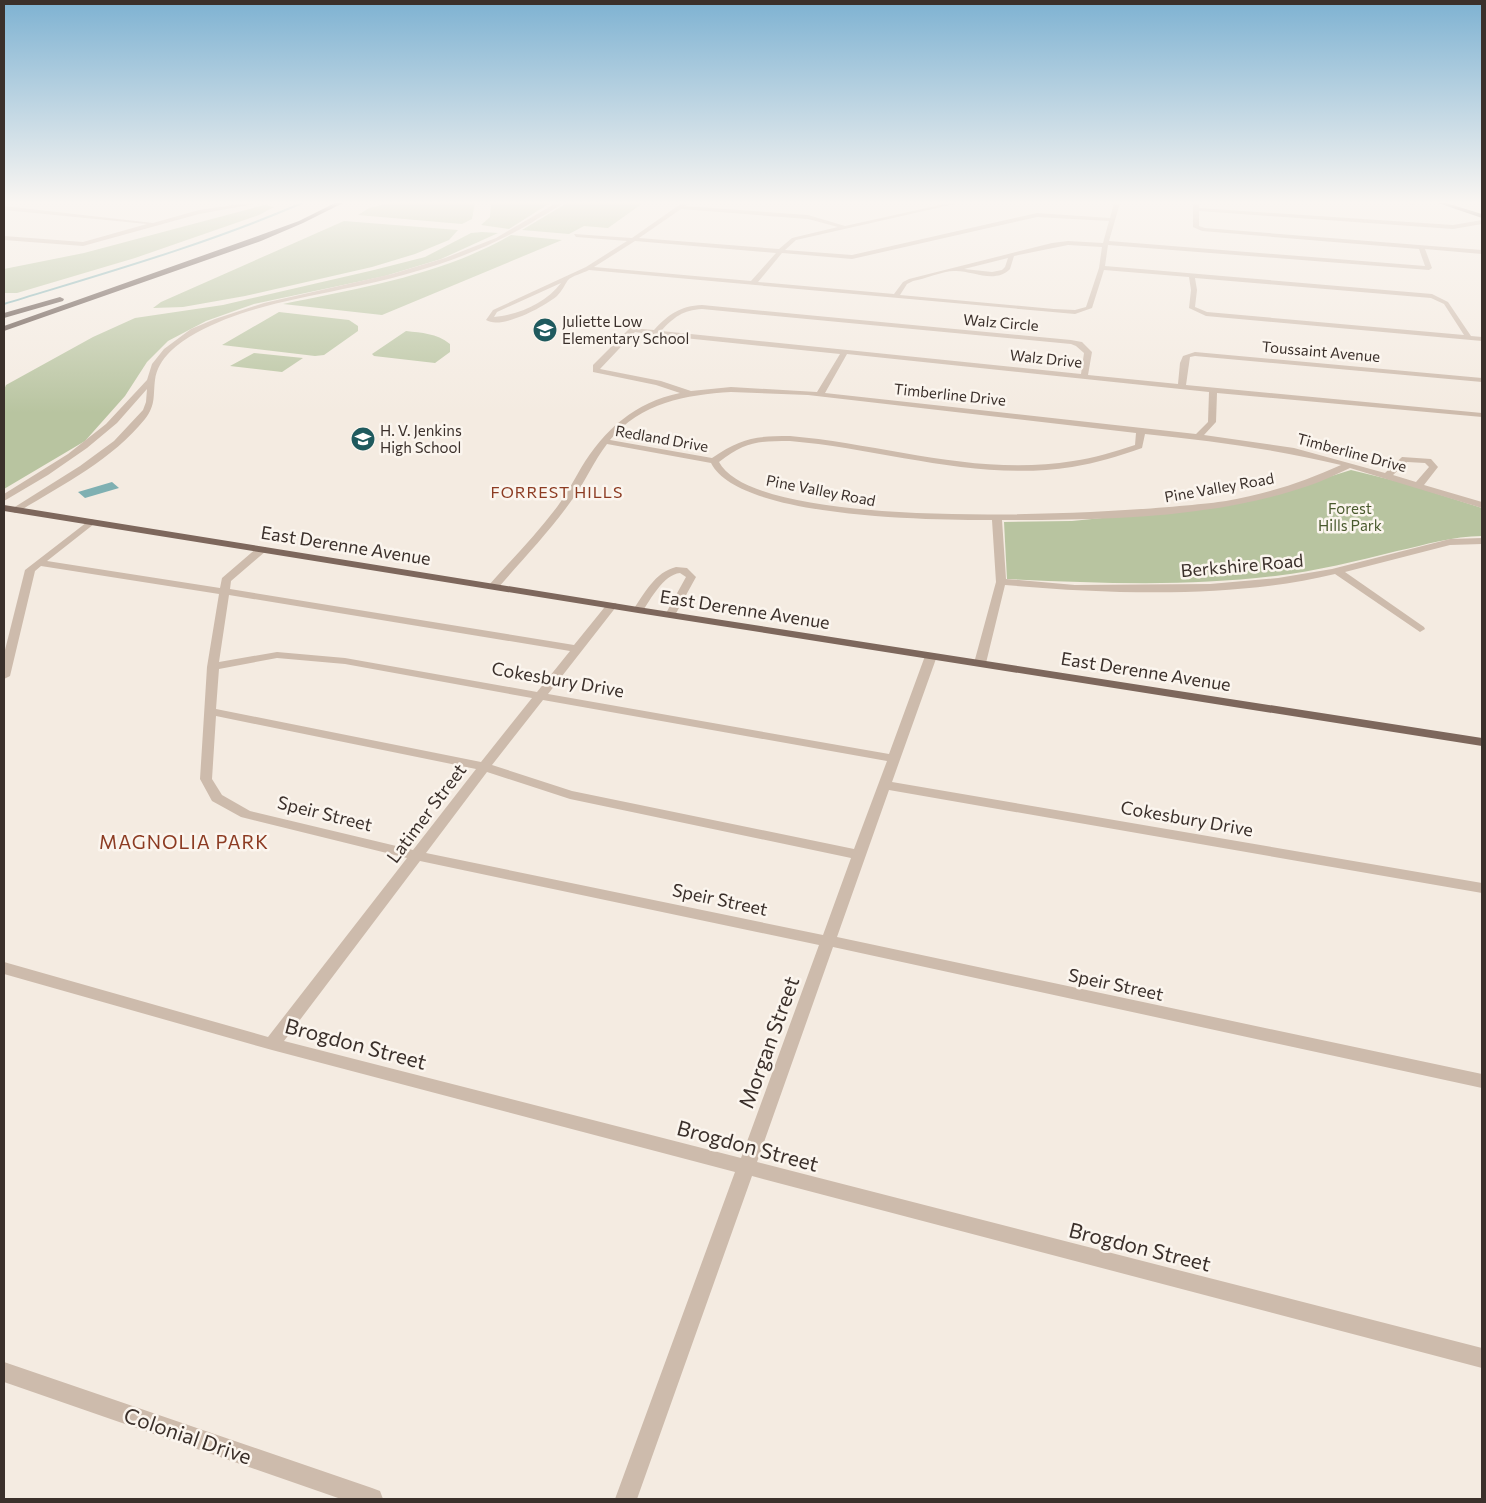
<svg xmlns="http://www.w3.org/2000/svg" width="1486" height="1503" font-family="Commissioner,sans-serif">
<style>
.green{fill:#b8c4a0}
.water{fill:#7fb0b2}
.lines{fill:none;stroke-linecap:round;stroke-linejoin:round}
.stream{stroke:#7fb0b2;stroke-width:2}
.minor{fill:#cdbbac;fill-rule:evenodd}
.major{fill:#7d675c;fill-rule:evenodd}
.highway{fill:#5c4a42;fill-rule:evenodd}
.labels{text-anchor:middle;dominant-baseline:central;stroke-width:5;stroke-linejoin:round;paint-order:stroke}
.far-poi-label{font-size:15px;fill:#3b302b;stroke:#fbf5ee;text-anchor:start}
.far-street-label{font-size:15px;fill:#3b302b;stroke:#fbf5ee}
.far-park-label{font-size:15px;fill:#4a5a2e;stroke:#fbf5ee}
.far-neighbourhood-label{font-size:16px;letter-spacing:1px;fill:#8c3b22;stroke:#fbf5ee}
.street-label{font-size:18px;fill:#3b302b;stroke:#fbf5ee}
.neighbourhood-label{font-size:19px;letter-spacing:1px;fill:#8c3b22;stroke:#fbf5ee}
.near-street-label{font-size:21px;fill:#3b302b;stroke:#fbf5ee}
</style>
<rect width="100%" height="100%" fill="#f4ebe1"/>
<!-- green -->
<path class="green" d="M390 203H475L472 219 462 224 358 215 369 208Z
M491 203H550L509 229 481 225 490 217Z
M567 203H643L608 228 584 226 569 234 522 230Z
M264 205 274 207 259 215 135 258 17 293H4V269L84 253Z
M344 221 458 230 449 240 415 254 372 267 245 296 183 307 153 308 161 302Z
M482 232 498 233 441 259 385 276 254 304 206 321 168 341 147 362 125 396 85 441 4 489V390L6 385 93 337 135 318 223 305 374 270 425 257 471 233Z
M511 235 562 240 382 315 283 304C360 288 442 275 511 235Z
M279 312 349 320 358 326V331L324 355 315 356 222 345Z
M406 331C422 333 436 333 450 344V352L435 363 374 356 372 354Z
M254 353 303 358 282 372 230 366Z
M1351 470 1400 482 1482 508V536C1453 536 1425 545 1397 551 1357 561 1316 571 1275 576 1186 587 1096 583 1007 579L1004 522 1072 521 1202 508 1293 488Z"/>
<!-- water -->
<path class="water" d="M112 482 119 488 85 498 78 492Z"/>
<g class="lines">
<!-- stream -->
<path class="stream" d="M4 304C105 273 205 245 302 203"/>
<!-- minor -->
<path class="minor" d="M247 203H260L199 214 83 246 4 240V236L83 242 147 224 4 210V206L153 223 199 210Z
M556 203H563C553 211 541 216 531 223 473 257 409 276 343 289 293 300 241 308 196 333 178 343 158 358 155 380 153 395 156 405 145 419 112 460 62 485 18 512L15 513 10 510 80 466 114 441 143 410 146 402 147 389 117 423 87 448 48 475 4 501V494L68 454 106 424 147 380 152 364 164 349 191 329 215 319 264 303 392 274 445 258 496 238Z
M682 203H688L685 206 808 215 845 226 949 203H959L796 240 785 250 852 255 1037 213 1110 218 1114 203H1120L1109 241 1425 266 1419 249 1202 231 1193 227V203H1199V208L1453 225 1482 220V224L1453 229 1199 211V226L1205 228 1482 250V254L1425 249 1432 268 1429 270 1108 245 1105 266 1432 294 1448 302 1471 336 1482 337V341L1206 316 1189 308 1191 290 1189 277 1104 270 1092 308 1075 314 589 270C583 273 572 276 568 280 564 286 562 291 557 296 544 307 501 330 486 320L493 310 586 267 627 241 576 237 574 234 632 238ZM681 209 808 219 838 227 792 238 779 249 639 238ZM1037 217 1109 221 1103 243 1068 241 1052 243 909 279 903 282 894 294 758 282 782 253 852 259ZM635 241 776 253 751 281 594 267ZM1068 245 1102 247 1099 268 1086 307 1075 310 1054 309 900 295 907 284 913 281C925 279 945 270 956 271 973 271 995 284 1010 269L1014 256ZM1008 258 1005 267 1002 270 992 272 964 269ZM1195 278 1431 298 1444 304 1464 335 1207 312 1195 307 1197 290ZM561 283C546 303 518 315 494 317L497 312Z
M1402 203H1417L1414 205Z
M702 305 1071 340 1082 342 1092 352 1088 375 1178 384 1180 363 1183 356 1195 352 1482 378V382L1195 356 1190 357 1186 385 1482 413V417L1217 393 1216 422 1204 435 1294 448 1385 473 1402 457 1431 459 1438 467 1424 485 1482 502V508L1350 468C1336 474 1323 481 1308 486 1210 519 1104 520 1002 520L1006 579 1075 585 1210 584 1278 578 1332 569 1450 539 1482 538V544L1450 545 1345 572 1424 627 1425 629 1420 632 1335 574C1234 599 1109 594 1005 585L986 663 980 666 974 663 996 582 992 520C935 520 739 519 711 463L607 444C594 461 586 480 574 497 551 530 523 559 497 589H489L488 587 489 585C512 559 536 535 557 507 566 495 573 482 581 468 604 430 635 402 680 393L656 385 593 372V365L630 328 654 330C669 314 680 306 702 305ZM702 309 1071 344 1076 346 1084 353 1081 374 661 331C674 317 683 310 702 309ZM635 332 655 335 840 354 817 392 731 387 691 391 661 381 600 369ZM847 354 1209 392 1208 422 1196 434 825 393ZM731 392 808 395 1136 433 1135 445C1114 452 1094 458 1073 461 977 477 884 444 790 436 755 436 741 438 712 458L610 440C641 402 686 395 731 392ZM1145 434C1211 441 1276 449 1341 465 1304 482 1266 494 1226 501 1145 513 759 537 719 462 745 442 757 441 790 441 884 449 977 482 1072 467 1097 463 1119 456 1142 448ZM1407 462 1425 463 1429 467 1416 482 1393 475Z
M91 519 94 520V524L47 561 220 588 222 578 258 547H266V551L231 581 230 589 574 645 608 603H616L617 605 616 607 548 694 889 754 925 656 927 654H935L937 656 892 782 1482 883V893L889 790 837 937 1482 1074V1088L833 947 757 1162 1482 1348V1368L752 1176 637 1499H615L735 1172 272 1050 4 974V962L268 1037 407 858 241 817 212 801 200 779 207 667 219 594 41 566 35 571 10 676 4 679V654L25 570ZM229 595 570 651 537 692 345 658 277 652 219 662ZM277 658 345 664 532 698 481 762 216 709 219 669ZM543 700 887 761 854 849 572 791 492 765ZM216 716 476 769 413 850 250 811 222 795 212 779ZM487 772 570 799 851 858 823 935 426 853ZM420 861 819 945 741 1158 284 1041Z
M676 567 687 568 696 577 674 617 670 618 665 615 686 577 680 573C663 575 651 599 642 612H634L633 610C644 594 655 572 676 567Z
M4 1362 372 1488 380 1491 383 1499H341L4 1382Z"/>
<!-- major -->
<path class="major" d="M1438 203H1446L1482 214V218Z
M4 505 638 607 1482 738V746L638 613 4 511Z"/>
<!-- highway -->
<path class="highway" d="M335 203H343L303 223 261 241 4 331V326L255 237 299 221Z
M60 297 64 299 63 301 4 318V313Z"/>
</g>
<!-- sky -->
<linearGradient id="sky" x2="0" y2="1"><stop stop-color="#7eb2d2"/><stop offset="0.49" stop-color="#faf6f2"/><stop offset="1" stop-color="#faf6f2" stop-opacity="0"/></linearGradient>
<rect width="1486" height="413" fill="url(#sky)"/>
<!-- icons -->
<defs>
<symbol id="school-disc" viewBox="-11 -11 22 22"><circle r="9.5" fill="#1f5a5e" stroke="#fbf5ee"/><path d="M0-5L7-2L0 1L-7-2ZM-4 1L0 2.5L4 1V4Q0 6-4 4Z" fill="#fff"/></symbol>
</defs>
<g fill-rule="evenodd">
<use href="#school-disc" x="531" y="316" width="28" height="28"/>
<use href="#school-disc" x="349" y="425" width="28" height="28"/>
</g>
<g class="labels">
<!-- far-poi labels -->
<g class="far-poi-label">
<text x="562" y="321">Juliette Low<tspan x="562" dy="17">Elementary School</tspan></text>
<text x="380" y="430">H. V. Jenkins<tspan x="380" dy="17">High School</tspan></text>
</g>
<!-- far-street labels -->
<g class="far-street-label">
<text transform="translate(1001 322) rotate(5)">Walz Circle</text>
<text transform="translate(1321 351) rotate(5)">Toussaint Avenue</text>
<text transform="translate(1046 358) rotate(6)">Walz Drive</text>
<text transform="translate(950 394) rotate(6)">Timberline Drive</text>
<text transform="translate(662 438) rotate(10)">Redland Drive</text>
<text transform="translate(1352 452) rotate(15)">Timberline Drive</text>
<text transform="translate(1219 487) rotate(-10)">Pine Valley Road</text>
<text transform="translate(821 490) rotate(11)">Pine Valley Road</text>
</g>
<!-- far-park labels -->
<g class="far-park-label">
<text x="1350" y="508">Forest<tspan x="1350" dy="17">Hills Park</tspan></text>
</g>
<!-- far-neighbourhood labels -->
<g class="far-neighbourhood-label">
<text x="557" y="491">FORREST HILLS</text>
</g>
<!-- street labels -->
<g class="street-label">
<text transform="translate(346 545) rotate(9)">East Derenne Avenue</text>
<text transform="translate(1242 565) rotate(-5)">Berkshire Road</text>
<text transform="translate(745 609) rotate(9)">East Derenne Avenue</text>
<text transform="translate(1146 671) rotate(9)">East Derenne Avenue</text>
<text transform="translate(558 679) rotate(10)">Cokesbury Drive</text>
<text transform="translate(325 813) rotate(14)">Speir Street</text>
<text transform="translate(426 813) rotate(-53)">Latimer Street</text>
<text transform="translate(1187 818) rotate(10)">Cokesbury Drive</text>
<text transform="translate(720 899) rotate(12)">Speir Street</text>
<text transform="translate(1116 984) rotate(12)">Speir Street</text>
</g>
<!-- neighbourhood labels -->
<g class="neighbourhood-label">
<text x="184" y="841">MAGNOLIA PARK</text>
</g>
<!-- near-street labels -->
<g class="near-street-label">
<text transform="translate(768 1042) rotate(-70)">Morgan Street</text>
<text transform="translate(356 1043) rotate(15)">Brogdon Street</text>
<text transform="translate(748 1145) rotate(15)">Brogdon Street</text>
<text transform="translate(1140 1246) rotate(14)">Brogdon Street</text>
<text transform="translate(188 1435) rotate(19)">Colonial Drive</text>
</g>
</g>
<!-- border -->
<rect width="1486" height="1503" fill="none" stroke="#3b302b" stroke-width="10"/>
</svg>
